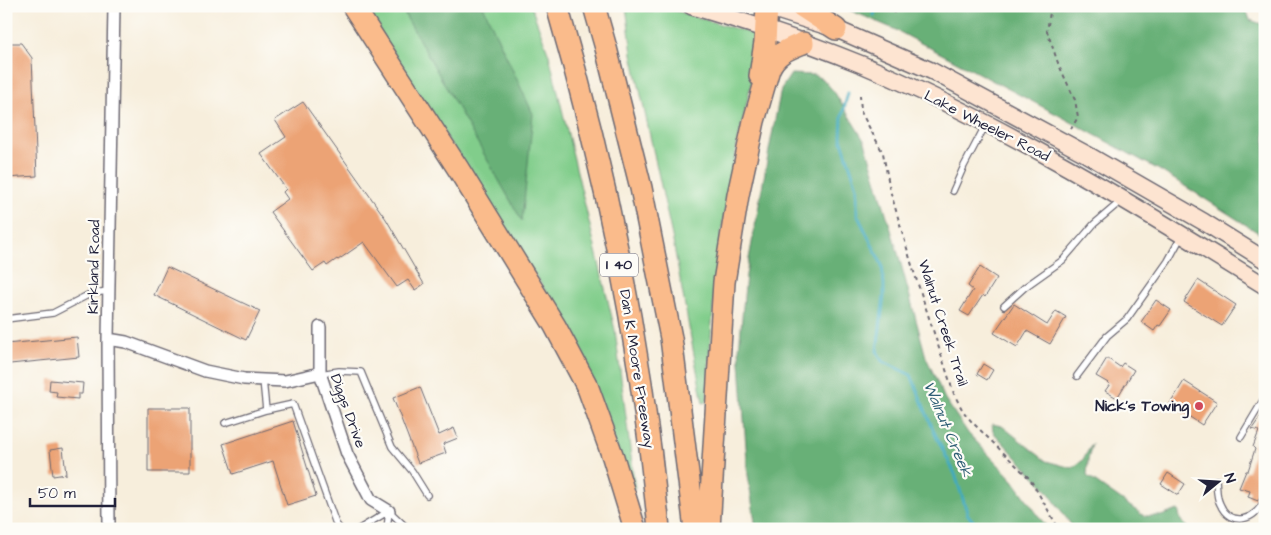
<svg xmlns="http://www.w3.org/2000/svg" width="1271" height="535" font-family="'Architects Daughter',sans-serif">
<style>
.green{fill:#81cd8b;stroke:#527863}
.forest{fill:#68b077;stroke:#456959}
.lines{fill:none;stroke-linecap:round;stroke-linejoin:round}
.stream{stroke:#3faabf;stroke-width:3}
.building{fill:#eca375}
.service-casing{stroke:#6d6973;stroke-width:8}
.minor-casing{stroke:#6d6973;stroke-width:14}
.secondary-casing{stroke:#6d6973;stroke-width:19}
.motorway-casing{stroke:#6d6973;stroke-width:24}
.path{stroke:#6d6973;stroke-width:2;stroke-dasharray:4 4;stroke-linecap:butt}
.service{stroke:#fff;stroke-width:5.5}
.minor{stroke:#fff;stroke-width:11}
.secondary{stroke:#fde4d1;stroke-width:16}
.motorway{stroke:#fabb8b;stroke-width:21}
.poi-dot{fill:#d1495b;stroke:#fdfcf7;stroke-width:2}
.labels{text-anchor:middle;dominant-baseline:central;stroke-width:4.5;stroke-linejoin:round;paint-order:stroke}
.shield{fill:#fdfcf7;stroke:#646373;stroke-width:1}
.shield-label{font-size:14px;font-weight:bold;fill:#22223b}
.street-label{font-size:15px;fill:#22223b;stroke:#fdfcf7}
.poi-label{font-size:15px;font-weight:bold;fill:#22223b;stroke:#fdfcf7;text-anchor:end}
.water-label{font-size:16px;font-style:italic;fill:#2f5f76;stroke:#fdfcf7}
</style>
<rect width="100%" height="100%" fill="#fdfcf7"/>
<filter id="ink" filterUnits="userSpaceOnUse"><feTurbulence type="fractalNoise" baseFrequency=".02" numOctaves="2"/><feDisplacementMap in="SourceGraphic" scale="10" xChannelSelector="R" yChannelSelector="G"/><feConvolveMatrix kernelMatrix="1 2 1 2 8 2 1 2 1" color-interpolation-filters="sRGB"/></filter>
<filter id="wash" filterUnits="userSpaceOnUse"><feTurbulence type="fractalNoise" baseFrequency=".0096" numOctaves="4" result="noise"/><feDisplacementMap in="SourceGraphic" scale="20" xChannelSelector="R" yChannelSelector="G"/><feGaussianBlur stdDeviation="1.12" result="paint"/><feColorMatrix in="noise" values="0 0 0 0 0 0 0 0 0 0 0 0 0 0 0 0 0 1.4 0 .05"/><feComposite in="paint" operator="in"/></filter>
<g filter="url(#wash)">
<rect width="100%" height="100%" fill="#f7eedc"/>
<!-- green -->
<path class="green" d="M364 6H531L549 55 615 330 635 488 631 489 592 383 543 287 494 213Z
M626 6 653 12 655 6H660L753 34 758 38C754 82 741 122 733 165 717 243 711 322 707 402L703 403 672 236 632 54Z"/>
<!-- forest -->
<path class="forest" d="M414 6H483L533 114 522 221 404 13Z
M840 6H1245L1250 20 1265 25V237L1161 171 1060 116 894 29Z
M791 74 814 75 824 80 835 93 865 142 900 260 926 357 945 399 968 433 1013 480 1048 529H756L748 475 739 349 746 275 770 145 781 89Z
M992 424 1002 426 1046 461 1072 468 1082 461 1092 444 1088 460 1087 476 1144 516H1161L1178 510 1181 521 1190 529H1074L1046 489 993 432Z"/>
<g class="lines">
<!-- stream -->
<path class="stream" d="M874 15 876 6
M848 93 842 116 841 138 857 187V214L882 265 884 285V296L877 351 882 361 911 375 935 434 955 474 968 515 980 529"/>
</g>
<g id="blocks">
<!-- building -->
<path class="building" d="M6 43H21L32 58 37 176 6 178Z
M303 102 386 219 424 284 415 290 408 280 397 287 364 242 338 260 337 259 327 266 325 263 313 271 270 212 288 199 283 192 286 189 261 154 286 137 275 120Z
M167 267 260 311 246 340 154 295Z
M980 267 997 278 985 297 983 295 969 316 960 311 973 290 968 286Z
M1198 280 1236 305 1222 326 1184 302Z
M1156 300 1171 310 1160 326 1158 325 1154 331 1141 322Z
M1014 304 1047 325 1056 311 1066 317 1050 344 1027 331 1017 347 994 333Z
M77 337 79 357 10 364 9 359H6V344Z
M1107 358 1120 367 1123 363 1134 370 1117 398 1105 391 1110 384 1096 376Z
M983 364 993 370 987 380 977 374Z
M50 380 83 383 82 394H78V399L56 397 57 392 49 391Z
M1184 381 1217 402 1202 425 1170 404Z
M420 387 439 435 454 428 458 438 443 444 446 453 418 463 393 398Z
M148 408H190V472H148Z
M1265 410V484L1258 501 1248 497 1250 491 1239 488 1246 471H1248L1255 449 1253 447 1259 431 1252 429Z
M293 421 316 496 287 505 273 461 233 474 223 444Z
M63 448 66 474 53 476 50 450Z
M1168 473 1185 484 1178 495 1161 484Z"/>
</g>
</g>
<g filter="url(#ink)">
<use href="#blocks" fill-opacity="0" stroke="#6d6973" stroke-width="1"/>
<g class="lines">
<defs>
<path id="service" d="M953 191 964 166 985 126
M1004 306 1025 287 1063 260 1094 224 1121 201
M6 319 53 313 86 296 93 293 109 291
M320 374 339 371 361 372 392 447 412 471 427 495
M1077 376 1107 336 1127 319 1168 261 1181 237
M266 410 293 404 336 524 340 529
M225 423 266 410 263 380
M1241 437 1265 397
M1216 480C1217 487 1216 497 1220 504 1230 528 1257 521 1265 498
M389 511 408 529
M359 529 389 511
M387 529 389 511"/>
<path id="minor" d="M320 327V373
M108 339 126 342 205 371 244 379 285 381 320 373 347 454 371 500 389 511
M109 529 108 339 114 6"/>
<path id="secondary" d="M691 6C750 23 807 42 863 65 1004 125 1135 205 1265 286
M763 6 836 29 932 71 1086 154 1204 222 1265 260"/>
<path id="motorway" d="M353 6 459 170 555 326 588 388 613 457 635 529
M557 6C607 176 642 352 659 529
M594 6 606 48 641 188 671 338 695 529
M801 6 836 29
M760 76 765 42 767 6
M709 529 724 282 738 195 754 121 769 69C776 53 788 49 803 43"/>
</defs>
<!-- service casing -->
<use href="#service" class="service-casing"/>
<!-- minor casing -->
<use href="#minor" class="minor-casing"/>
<!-- secondary casing -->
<use href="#secondary" class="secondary-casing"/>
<!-- motorway casing -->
<use href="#motorway" class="motorway-casing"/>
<!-- path -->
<path class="path" d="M1051 6 1047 31 1058 63 1075 100 1078 117 1071 129
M894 13 897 6
M860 95 861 112 883 153 890 190 913 269 954 394 963 411 972 422 1030 479 1059 529"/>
<!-- service -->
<use href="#service" class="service"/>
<!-- minor -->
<use href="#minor" class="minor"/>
<!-- secondary -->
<use href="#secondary" class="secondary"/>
<!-- motorway -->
<use href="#motorway" class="motorway"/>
</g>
</g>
<!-- markers -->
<circle class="poi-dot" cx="1199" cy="406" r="5"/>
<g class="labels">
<!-- shield labels -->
<rect class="shield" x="600" y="253.5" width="38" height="23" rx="4"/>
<g class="shield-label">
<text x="619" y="265">I 40</text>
</g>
<!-- street labels -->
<g class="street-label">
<text transform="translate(987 126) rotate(27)">Lake Wheeler Road</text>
<text transform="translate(94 267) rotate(-89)">Kirkland Road</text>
<text transform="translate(943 323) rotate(72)">Walnut Creek Trail</text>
<text transform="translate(637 369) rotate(81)">Dan K Moore Freeway</text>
<text transform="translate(348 411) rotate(70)">Diggs Drive</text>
</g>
<!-- poi labels -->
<g class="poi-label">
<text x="1189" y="406">Nick's Towing</text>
</g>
<!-- water labels -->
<g class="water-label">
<text transform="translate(948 429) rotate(67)">Walnut Creek</text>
</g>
</g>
<!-- margin -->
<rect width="1271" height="535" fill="none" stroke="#fdfcf7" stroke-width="25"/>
<!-- north arrow -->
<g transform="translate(1218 482) rotate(72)" stroke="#fdfcf7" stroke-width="4" paint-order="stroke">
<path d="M0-4L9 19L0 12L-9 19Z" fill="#22223b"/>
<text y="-8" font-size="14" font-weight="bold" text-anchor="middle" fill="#22223b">N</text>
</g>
<!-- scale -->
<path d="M30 498v8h85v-8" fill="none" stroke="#22223b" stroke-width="2.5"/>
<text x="38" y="498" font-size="15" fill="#22223b" stroke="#fdfcf7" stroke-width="4" paint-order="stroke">50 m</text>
</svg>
